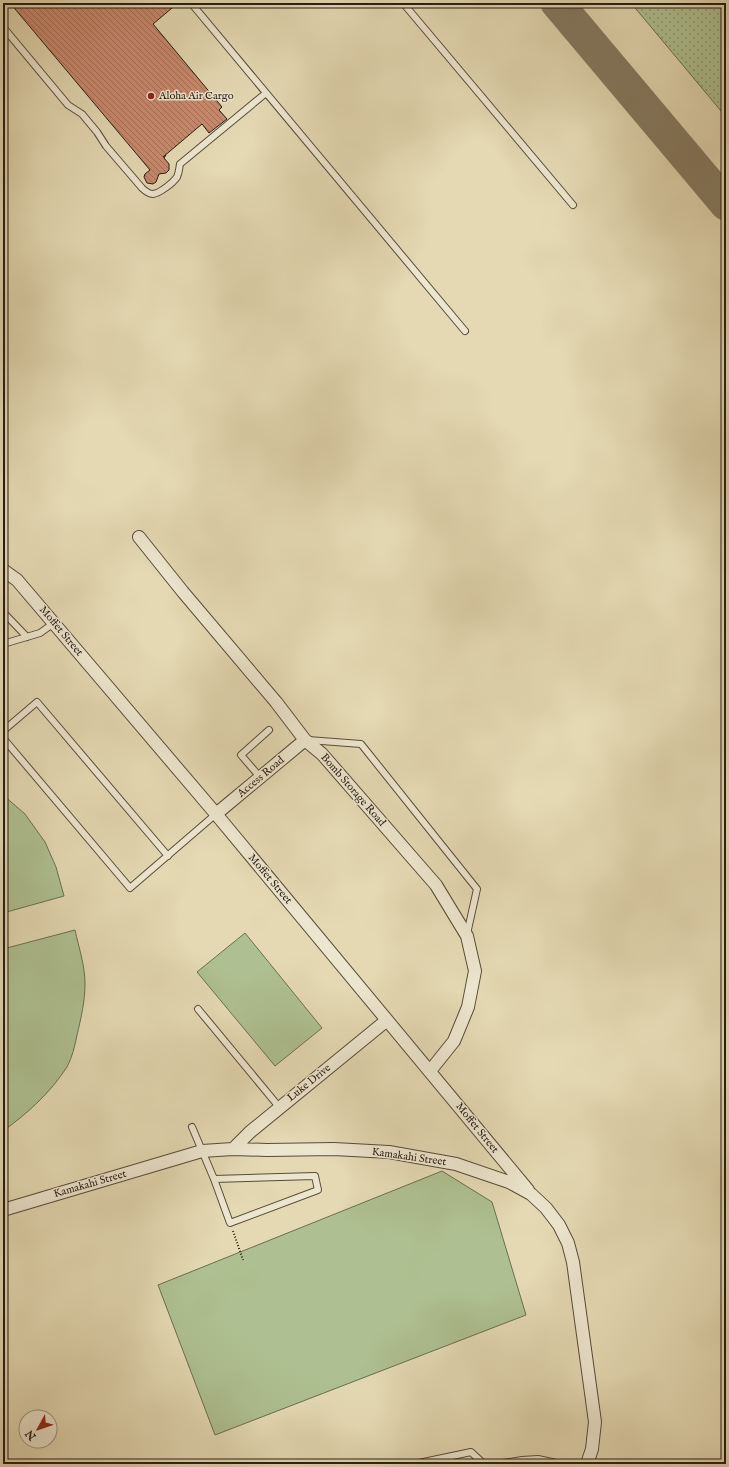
<svg xmlns="http://www.w3.org/2000/svg" width="729" height="1467" font-family="'IM FELL English',serif">
<style>
.green{fill:url(#green-dots);stroke:#6a6e52}
.pitch{fill:#aec091;stroke:#6a6e52}
.lines{fill:none;stroke-linecap:round;stroke-linejoin:round}
.taxiway{stroke:#867b62;stroke-width:33}
.building{fill:url(#building-back-hatch);stroke:#271d12}
.service-casing{stroke:#564c3a;stroke-width:8}
.minor-casing{stroke:#564c3a;stroke-width:14}
.path{stroke:#271d12;stroke-width:2;stroke-dasharray:1 2;stroke-linecap:butt}
.service{stroke:#ede6ce;stroke-width:6}
.minor{stroke:#ede6ce;stroke-width:12}
.poi-dot{fill:#8f2418;stroke:#ede6ce;stroke-width:1.5}
.labels{text-anchor:middle;dominant-baseline:central;stroke-width:3;stroke-linejoin:round;paint-order:stroke}
.poi-label{font-size:11px;fill:#271d12;stroke:#ede6ce;text-anchor:start}
.street-label{font-size:11px;fill:#271d12;stroke:#ede6ce}
</style>
<defs>
<pattern id="green-dots" width="8" height="8" patternUnits="userSpaceOnUse"><rect width="8" height="8" fill="#aec091"/><path d="M2 2h.1M6 6h.1" fill="none" stroke="#8e9b75" stroke-width="1.8" stroke-linecap="round"/></pattern>
<pattern id="building-back-hatch" width="6" height="6" patternUnits="userSpaceOnUse"><rect width="6" height="6" fill="#ca896d"/><path d="M-1 5l2 2M0 0l6 6M5-1l2 2" fill="none" stroke="#a46f58"/></pattern>
</defs>
<rect width="100%" height="100%" fill="#e4d9b3"/>
<filter id="stains"><feTurbulence type="fractalNoise" baseFrequency=".005" numOctaves="4"/><feColorMatrix values="0 0 0 0 .2 0 0 0 0 .09 0 0 0 0 .02 0 0 0 .5 -.17"/></filter>
<radialGradient id="worn" r=".72"><stop offset=".6" stop-color="#630" stop-opacity="0"/><stop offset="1" stop-color="#630" stop-opacity=".3"/></radialGradient>
<!-- green -->
<path class="green" d="M631 3H726V117Z"/>
<!-- pitch -->
<path class="pitch" d="M3 795 25 814 45 842 56 867 64 896 3 913Z
M75 930C79 948 85 966 85 984 85 1001 81 1018 77 1035 75 1045 72 1058 67 1067 50 1093 28 1113 3 1131V949Z
M245 933 322 1028 275 1066 197 972Z
M442 1171 492 1202 526 1315 215 1435 158 1285Z"/>
<g class="lines">
<!-- taxiway -->
<path class="taxiway" d="M557 3 726 204"/>
</g>
<!-- building -->
<path class="building" d="M10 3H178L153 24 222 107 219 110 227 119 209 133 202 124 163 157 166 155 164 158 169 164V170L166 173 159 174 156 182 153 184 147 183 144 177 145 174 150 170Z"/>
<g class="lines">
<defs>
<path id="service" d="M191 3 465 331
M403 3 573 205
M3 27 68 105 82 114 97 132 106 146 142 188C145 191 148 194 153 194 160 193 173 183 177 177 179 173 179 169 180 164L266 93
M3 612 27 637
M3 644 40 633 54 623
M3 731 37 702 168 856
M3 738 130 888 216 814
M308 740 361 744 477 889 467 934
M260 777 241 755 269 730
M198 1009 280 1108
M192 1127 214 1179 230 1223 318 1190 315 1176 214 1179
M414 1464 471 1452 484 1464
M497 1464 522 1460 538 1459 561 1464"/>
<path id="minor" d="M139 537 183 592 276 702 305 740 322 754 436 885 467 936 475 971 468 1007 454 1041 430 1071
M3 570 17 580 216 814 528 1190
M216 814 305 740
M233 1149 250 1132 387 1020
M3 1210 202 1151 233 1149 267 1150 334 1149 389 1152 456 1164 509 1182 531 1194 546 1208 559 1225 568 1243 573 1262 595 1422 592 1449 587 1464"/>
</defs>
<!-- service casing -->
<use href="#service" class="service-casing"/>
<!-- minor casing -->
<use href="#minor" class="minor-casing"/>
<!-- path -->
<path class="path" d="M233 1231 243 1260"/>
<!-- service -->
<use href="#service" class="service"/>
<!-- minor -->
<use href="#minor" class="minor"/>
</g>
<!-- markers -->
<circle class="poi-dot" cx="151" cy="96" r="4"/>
<g class="labels">
<!-- poi labels -->
<g class="poi-label">
<text x="159" y="96">Aloha Air Cargo</text>
</g>
<!-- street labels -->
<g class="street-label">
<text transform="translate(61 631) rotate(50)">Moffet Street</text>
<text transform="translate(261 777) rotate(-40)">Access Road</text>
<text transform="translate(353 790) rotate(49)">Bomb Storage Road</text>
<text transform="translate(270 879) rotate(50)">Moffet Street</text>
<text transform="translate(309 1083) rotate(-39)">Luke Drive</text>
<text transform="translate(477 1128) rotate(51)">Moffet Street</text>
<text transform="translate(409 1157) rotate(8)">Kamakahi Street</text>
<text transform="translate(90 1184) rotate(-16)">Kamakahi Street</text>
</g>
</g>
<!-- margin -->
<rect width="729" height="1467" fill="none" stroke="#e4d9b3" stroke-width="16"/>
<rect x="4" y="4" width="721" height="1459" fill="none" stroke="#271d12" stroke-width="2"/>
<rect x="8" y="8" width="713" height="1451" fill="none" stroke="#271d12"/>
<!-- north arrow -->
<g transform="translate(38 1429) rotate(230)"><circle r="19" fill="#ede6ce" stroke="#9e9683"/>
<path d="M0-3L7 15L0 10L-7 15Z" fill="#8f2418"/>
<text y="-6" font-size="11" font-weight="bold" text-anchor="middle" fill="#271d12">N</text>
</g>
<rect width="100%" height="100%" filter="url(#stains)"/>
<rect width="100%" height="100%" fill="url(#worn)"/>
</svg>
